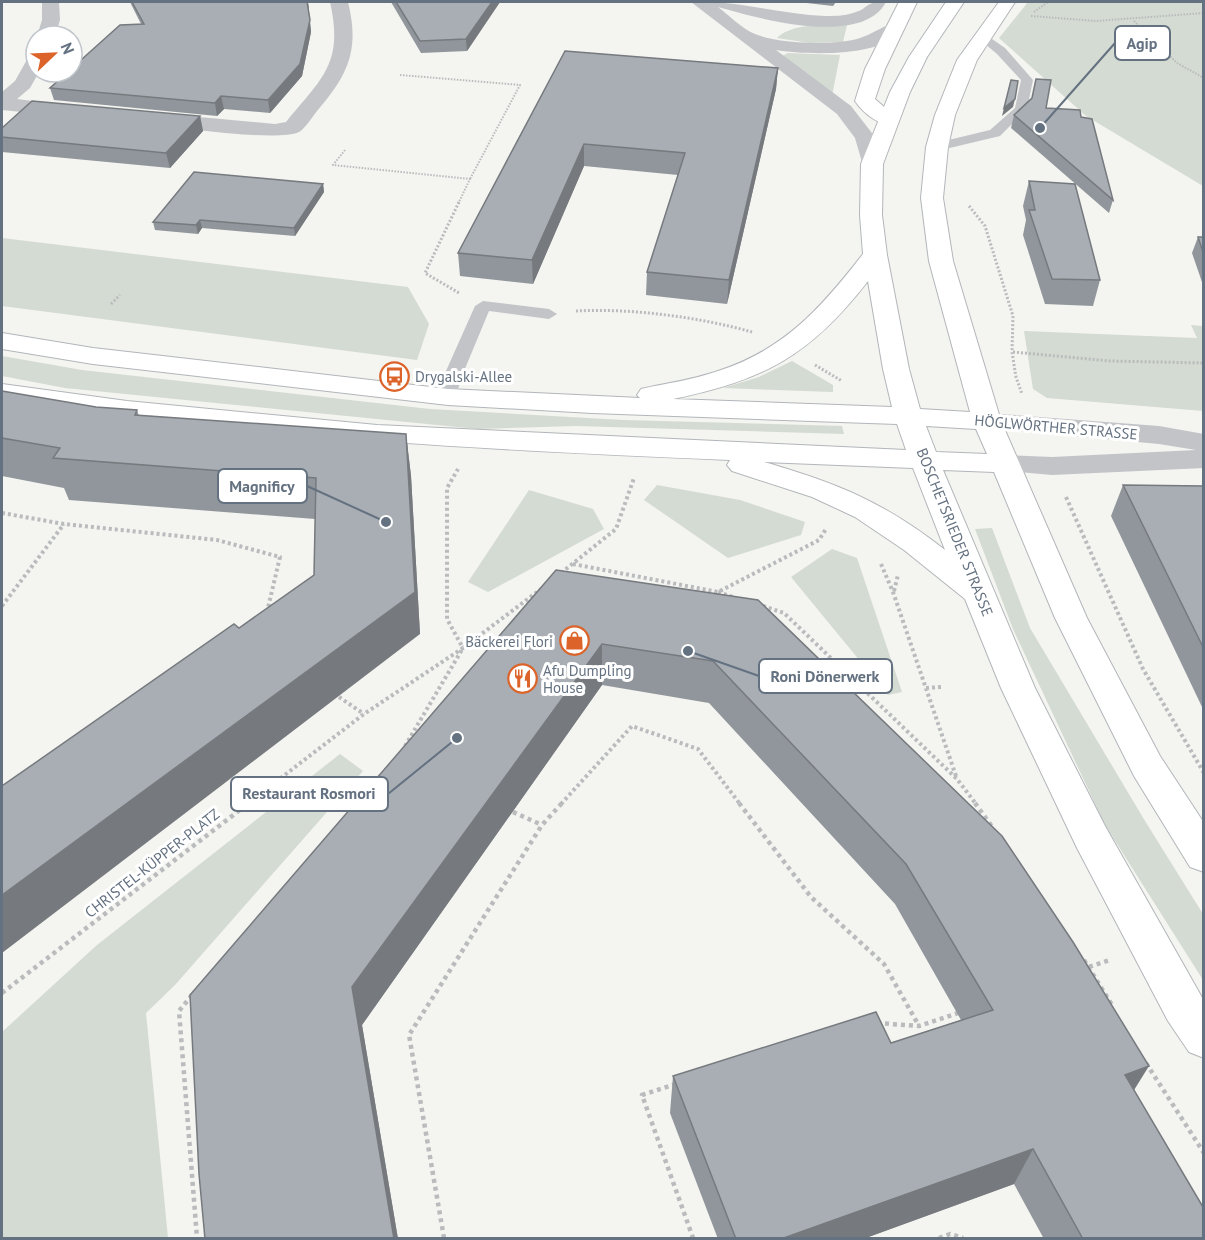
<svg xmlns="http://www.w3.org/2000/svg" width="1205" height="1240" font-family="'PT Sans',sans-serif">
<style>
.green{fill:#d4dbd2}
.lines{fill:none;stroke-linecap:round;stroke-linejoin:round}
.secondary-casing{stroke:#b2b6ba;stroke-width:2}
.motorway-casing{stroke:#b4b7ba;stroke-width:2}
.path-far3{stroke:#b9bbbd;stroke-width:2;stroke-dasharray:1.5 1.5;stroke-linecap:butt}
.path-far2{stroke:#b9bbbd;stroke-width:3;stroke-dasharray:2 2;stroke-linecap:butt}
.path-far1{stroke:#b9bbbd;stroke-width:4;stroke-dasharray:3 3;stroke-linecap:butt}
.path{stroke:#b9bbbd;stroke-width:4.5;stroke-dasharray:4 4;stroke-linecap:butt}
.service{fill:#c2c4c8;fill-rule:evenodd}
.minor{fill:#c2c4c8;fill-rule:evenodd}
.tertiary{fill:#c2c4c8;fill-rule:evenodd}
.secondary{fill:#fff;fill-rule:evenodd}
.motorway{fill:#fff;fill-rule:evenodd}
.wall{fill:#90969b}
.shaded-wall{fill:#767a7e}
.building{fill:#a8aeb4;stroke:#767a7e;stroke-width:1.5}
.labels{text-anchor:middle;dominant-baseline:central;stroke-width:6;stroke-linejoin:round;paint-order:stroke}
.poi-label{font-size:15px;fill:#647180;stroke:#fff;text-anchor:start}
.street-label{font-size:15px;fill:#647180;stroke:#fff}
.leader{fill:none;stroke:#647180;stroke-width:2}
.callout-dot{fill:#647180;stroke:#fff;stroke-width:2}
.callout{fill:#fff;stroke:#647180;stroke-width:2}
.callout-label{font-size:16px;text-anchor:middle;font-weight:bold;fill:#647180}
</style>
<rect width="100%" height="100%" fill="#f4f4f0"/>
<!-- green -->
<path class="green" d="M1028 2H1203V186L1086 116 999 38Z
M847 25 843 42 810 43 777 38C793 22 826 26 847 25Z
M788 53 840 55 832 96 780 57Z
M2 238 408 287 429 324 417 360 2 306Z
M1191 325 1203 326V411L1047 398 1033 389 1024 331 1197 338Z
M2 356 82 370 430 409 623 420 842 426 844 434 576 426 477 429 65 388 2 376Z
M792 361 833 385V392L723 388 759 377Z
M657 485 740 500 805 522 801 535 728 558 644 500Z
M529 490 593 509 604 529 488 592 468 582Z
M992 528 1030 628 1145 821 1203 914V980L1105 825 1013 629 975 529Z
M832 549 857 558 902 692 888 695 791 577Z
M340 754 363 771 175 985 146 1013 168 1238H2V1032L97 945Z"/>
<g class="lines">
<defs>
<path id="secondary" d="M946 2H964L927 57 910 92 883 164 882 215 887 255 909 369 920 409 970 412 929 261 921 198 926 147 935 115 957 60 999 2H1015L977 60 955 115 948 147 943 198 953 261 1001 421 1087 618 1160 756 1204 823V872L1190 867 1134 776 1055 618 994 472 943 470 1035 688 1105 826 1204 1001V1058L1189 1052 1168 1021 1077 848 1001 688 965 599 904 550 855 517 812 497 732 471 727 465 730 460C487 450 243 437 2 400V384L127 401 377 425 906 450 897 424 592 413 448 405 93 364 2 349V333L93 348 448 389 640 398 637 395 641 389C667 383 693 380 718 371 784 350 821 308 863 254L860 215 861 164 890 92 909 57ZM868 281 883 369 892 407 673 399C764 380 810 356 868 281ZM926 426 976 429 987 454 936 452ZM764 462 913 468 945 550C884 502 837 483 764 462Z"/>
<path id="motorway" d="M899 2H917L885 69 875 99 899 120 896 124C881 128 863 113 855 101L865 69Z"/>
</defs>
<!-- secondary casing -->
<use href="#secondary" class="secondary-casing"/>
<!-- motorway casing -->
<use href="#motorway" class="motorway-casing"/>
<!-- path-far3 -->
<path class="path-far3" d="M1034 12 1048 2
M1031 16 1096 21 1204 13
M1134 21 1177 63 1204 78
M400 75 520 85 470 179
M345 150 333 165 470 179 458 204"/>
<!-- path-far2 -->
<path class="path-far2" d="M459 202 425 273 459 293
M969 206 985 226 1013 316 1012 352 1016 377 1022 394
M111 304 120 295
M576 311C631 308 699 317 752 332
M1013 352 1110 361 1204 363
M815 365 842 381"/>
<!-- path-far1 -->
<path class="path-far1" d="M1066 497 1143 669 1204 773
M2 513 64 524 217 540 280 557 267 612
M573 564 718 592 819 540 826 529
M881 564 893 592 957 779
M561 573 616 529 634 478
M894 591 898 575
M718 592 733 597
M2 606 64 524
M763 606 784 613 957 779 976 804
M926 688 941 687
M339 697 364 714
M405 746 463 648 541 589
M247 804 364 714 463 648 447 619V488L458 469
M561 804 632 726 698 749 740 804"/>
<!-- path -->
<path class="path" d="M739 803 811 897 884 964 919 1026
M975 803 993 828
M513 812 542 825
M1084 960 1112 1005
M1089 967 1110 960
M2 993 249 803
M192 995 179 1011 197 1238
M877 1023 919 1026 958 1013
M1146 1063 1204 1153
M676 1084 642 1095 693 1238
M444 1238 409 1035 542 825 562 803
M939 1238 950 1234 963 1238"/>
<!-- service -->
<path class="service" d="M982 32 1005 48 1033 80 1027 109 1000 136 937 151 932 150 930 147 932 144 990 130 1015 108 1021 80 997 54 978 38 976 36Z
M483 301 549 309 557 314 549 319 489 311 464 371 454 401H442L439 397 446 371 475 306Z"/>
<!-- minor -->
<path class="minor" d="M42 2H59L60 20 55 36H37L42 20Z
M330 2H348C360 50 348 75 317 111 312 117 305 129 299 132 277 142 184 128 156 125L149 123 146 119 149 115 156 113 275 124 286 122C322 78 344 64 330 2Z
M691 2C736 0 780 14 825 16 834 16 844 16 853 13 871 8 862 2 886 2 862 48 757 18 718 7 729 15 742 29 755 34 778 44 836 46 860 38 874 34 888 21 902 24L905 28C884 58 808 55 776 50L851 106 875 137 883 164 880 169 872 170 864 169 855 138 837 114Z
M36 54V72H39L30 88 17 99 78 107 81 111 78 115 71 117 2 110V92L15 81 29 56Z"/>
<!-- tertiary -->
<path class="tertiary" d="M987 413 1159 426 1204 434V468L1052 475 996 470 991 464 996 458 1006 455 1052 457 1196 450 1159 444 977 427 973 421 977 415Z"/>
<!-- secondary -->
<use href="#secondary" class="secondary"/>
<!-- motorway -->
<use href="#motorway" class="motorway"/>
</g>
<!-- wall -->
<path class="wall" d="M130 2H308L311 32 302 76 270 113 224 109 217 116 54 100 50 88 141 24Z
M391 2H500L467 51 421 53Z
M798 2H836L833 6Z
M565 51 778 68 776 89 727 304 646 295 647 272 678 175 584 166 533 284 460 276 458 253Z
M1046 108 1081 117 1113 200 1109 213 1011 128 1014 115Z
M200 116 203 131 170 168 2 152V128Z
M1029 181 1100 280 1093 306 1045 304 1023 235 1026 220 1023 206Z
M323 184 324 192 295 236 202 228 198 234 155 230 153 222Z
M1198 237H1203V285L1192 253Z
M2 391 96 407 137 410 139 416 406 434 411 476 420 634 239 628 314 575 315 519 69 500 64 488 2 476Z
M1123 485 1203 486V709L1111 516Z
M556 570 758 600 1134 1090 1203 1239H1044L1014 1184 863 1239H718L670 1113 673 1076 891 1043 961 1020 895 904 709 703 602 685 362 1025 398 1239H205Z"/>
<!-- shaded-wall -->
<path class="shaded-wall" d="M308 2 311 32 302 76 270 113 268 100Z
M492 2H500L467 51 466 39Z
M778 68 776 89 727 304 729 280Z
M221 96 224 109 217 116 215 103Z
M1015 99 1013 107 1002 116 1004 108Z
M200 116 203 131 170 168 166 153Z
M584 144V166L533 284 532 260Z
M323 184 324 192 295 236 294 228Z
M200 220 202 228 198 234 196 225Z
M406 434 411 476 420 634 2 953V895L415 592Z
M602 644V685L362 1025 398 1239H394L352 987Z
M1149 1066 1126 1103 1125 1075Z
M1033 1149 1014 1184 863 1239H781Z"/>
<!-- building -->
<path class="building" d="M132 2H307L310 20 300 64 268 100 221 96 215 103 50 88 68 72H72V68L120 25 144 24Z
M396 2H492L466 39 420 41Z
M565 51 778 68 729 280 647 272 685 153 584 144 532 260 458 253Z
M1036 79 1051 80 1046 108 1080 110 1081 117 1092 119 1113 200 1014 115 1032 98Z
M1011 80 1018 81 1015 99 1004 108Z
M32 101 200 116 166 153 2 137V128Z
M194 172 323 184 294 228 200 220 196 225 153 222Z
M1029 181 1075 184 1100 280 1052 279 1029 210H1035Z
M1198 237H1203V252Z
M2 391 96 407 137 410 135 415 406 434 415 592 2 895V786L234 624 239 628 314 575 316 478 53 458 60 448 2 438Z
M1123 485 1203 486V647Z
M556 570 758 600 1002 836 1073 942 1149 1066 1125 1075 1203 1207V1239H1083L1033 1149 781 1239H736L673 1076 876 1012 891 1043 993 1010 906 864 713 661 602 644 352 987 394 1239H205L199 1174 190 995Z"/>
<!-- icons -->
<defs>
<symbol id="bus-ring" viewBox="-11 -11 22 22"><circle r="9.5" fill="#fff" stroke="#dc6329" stroke-width="1.5"/><path d="M-5-6H5V4H4V6H2V4H-2V6H-4V4H-5ZM-3.5-4V0h7V-4ZM-3.5 1.2v1.5H-2V1.2ZM2 1.2v1.5H3.5V1.2Z" fill="#dc6329"/></symbol>
<symbol id="shop-ring" viewBox="-11 -11 22 22"><circle r="9.5" fill="#fff" stroke="#dc6329" stroke-width="1.5"/><path d="M-5-2.5h2.3a2.7 3.5 0 0 1 5.4 0H5L5.5 6h-11ZM-1.5-2.5h3a1.5 2.3 0 0 0-3 0Z" fill="#dc6329"/></symbol>
<symbol id="restaurant-ring" viewBox="-11 -11 22 22"><circle r="9.5" fill="#fff" stroke="#dc6329" stroke-width="1.5"/><path d="M-5-6h1v4h1v-4h1v4h1v-4h1v5L-1.5 .5V6h-2V.5L-5-1ZM5-6V6H3V1.5H1.5Q1.5-4 5-6Z" fill="#dc6329"/></symbol>
</defs>
<g fill-rule="evenodd">
<use href="#bus-ring" x="378" y="360" width="33" height="33"/>
<use href="#shop-ring" x="558" y="624" width="33" height="33"/>
<use href="#restaurant-ring" x="506" y="662" width="33" height="33"/>
</g>
<g class="labels">
<!-- poi labels -->
<g class="poi-label">
<text x="415" y="376">Drygalski-Allee</text>
<text x="553" y="641" text-anchor="end">Bäckerei Flori</text>
<text x="543" y="670">Afu Dumpling<tspan x="543" dy="17">House</tspan></text>
</g>
<!-- street labels -->
<g class="street-label">
<text transform="translate(1056 427) rotate(5)">HÖGLWÖRTHER STRASSE</text>
<text transform="translate(955 532) rotate(68)">BOSCHETSRIEDER STRASSE</text>
<text transform="translate(152 863) rotate(-38)">CHRISTEL-KÜPPER-PLATZ</text>
</g>
</g>
<!-- callouts -->
<path class="leader" d="M1040 128L1115 43M386 522L307 486M688 651L759 676M457 738L388 794"/>
<g class="callout-dot">
<circle cx="1040" cy="128" r="6"/>
<circle cx="386" cy="522" r="6"/>
<circle cx="688" cy="651" r="6"/>
<circle cx="457" cy="738" r="6"/>
</g>
<g class="callout">
<rect x="1115" y="26" width="55" height="34" rx="6"/>
<rect x="218" y="469" width="89" height="34" rx="6"/>
<rect x="759" y="659" width="133" height="34" rx="6"/>
<rect x="231" y="777" width="157" height="34" rx="6"/>
</g>
<g class="callout-label">
<text x="1142" y="49">Agip</text>
<text x="262" y="492">Magnificy</text>
<text x="825" y="682">Roni Dönerwerk</text>
<text x="309" y="799">Restaurant Rosmori</text>
</g>
<!-- border -->
<rect width="1205" height="1240" fill="none" stroke="#647180" stroke-width="6"/>
<!-- north arrow -->
<g transform="translate(54 54) rotate(67)"><circle r="28" fill="#ffffff" stroke="#c1c6cc" stroke-width="1.5"/>
<path d="M0-4.5L10 22L0 15L-10 22Z" fill="#dc6329"/>
<text y="-9" font-size="16" font-weight="bold" text-anchor="middle" fill="#647180">N</text>
</g>
</svg>
